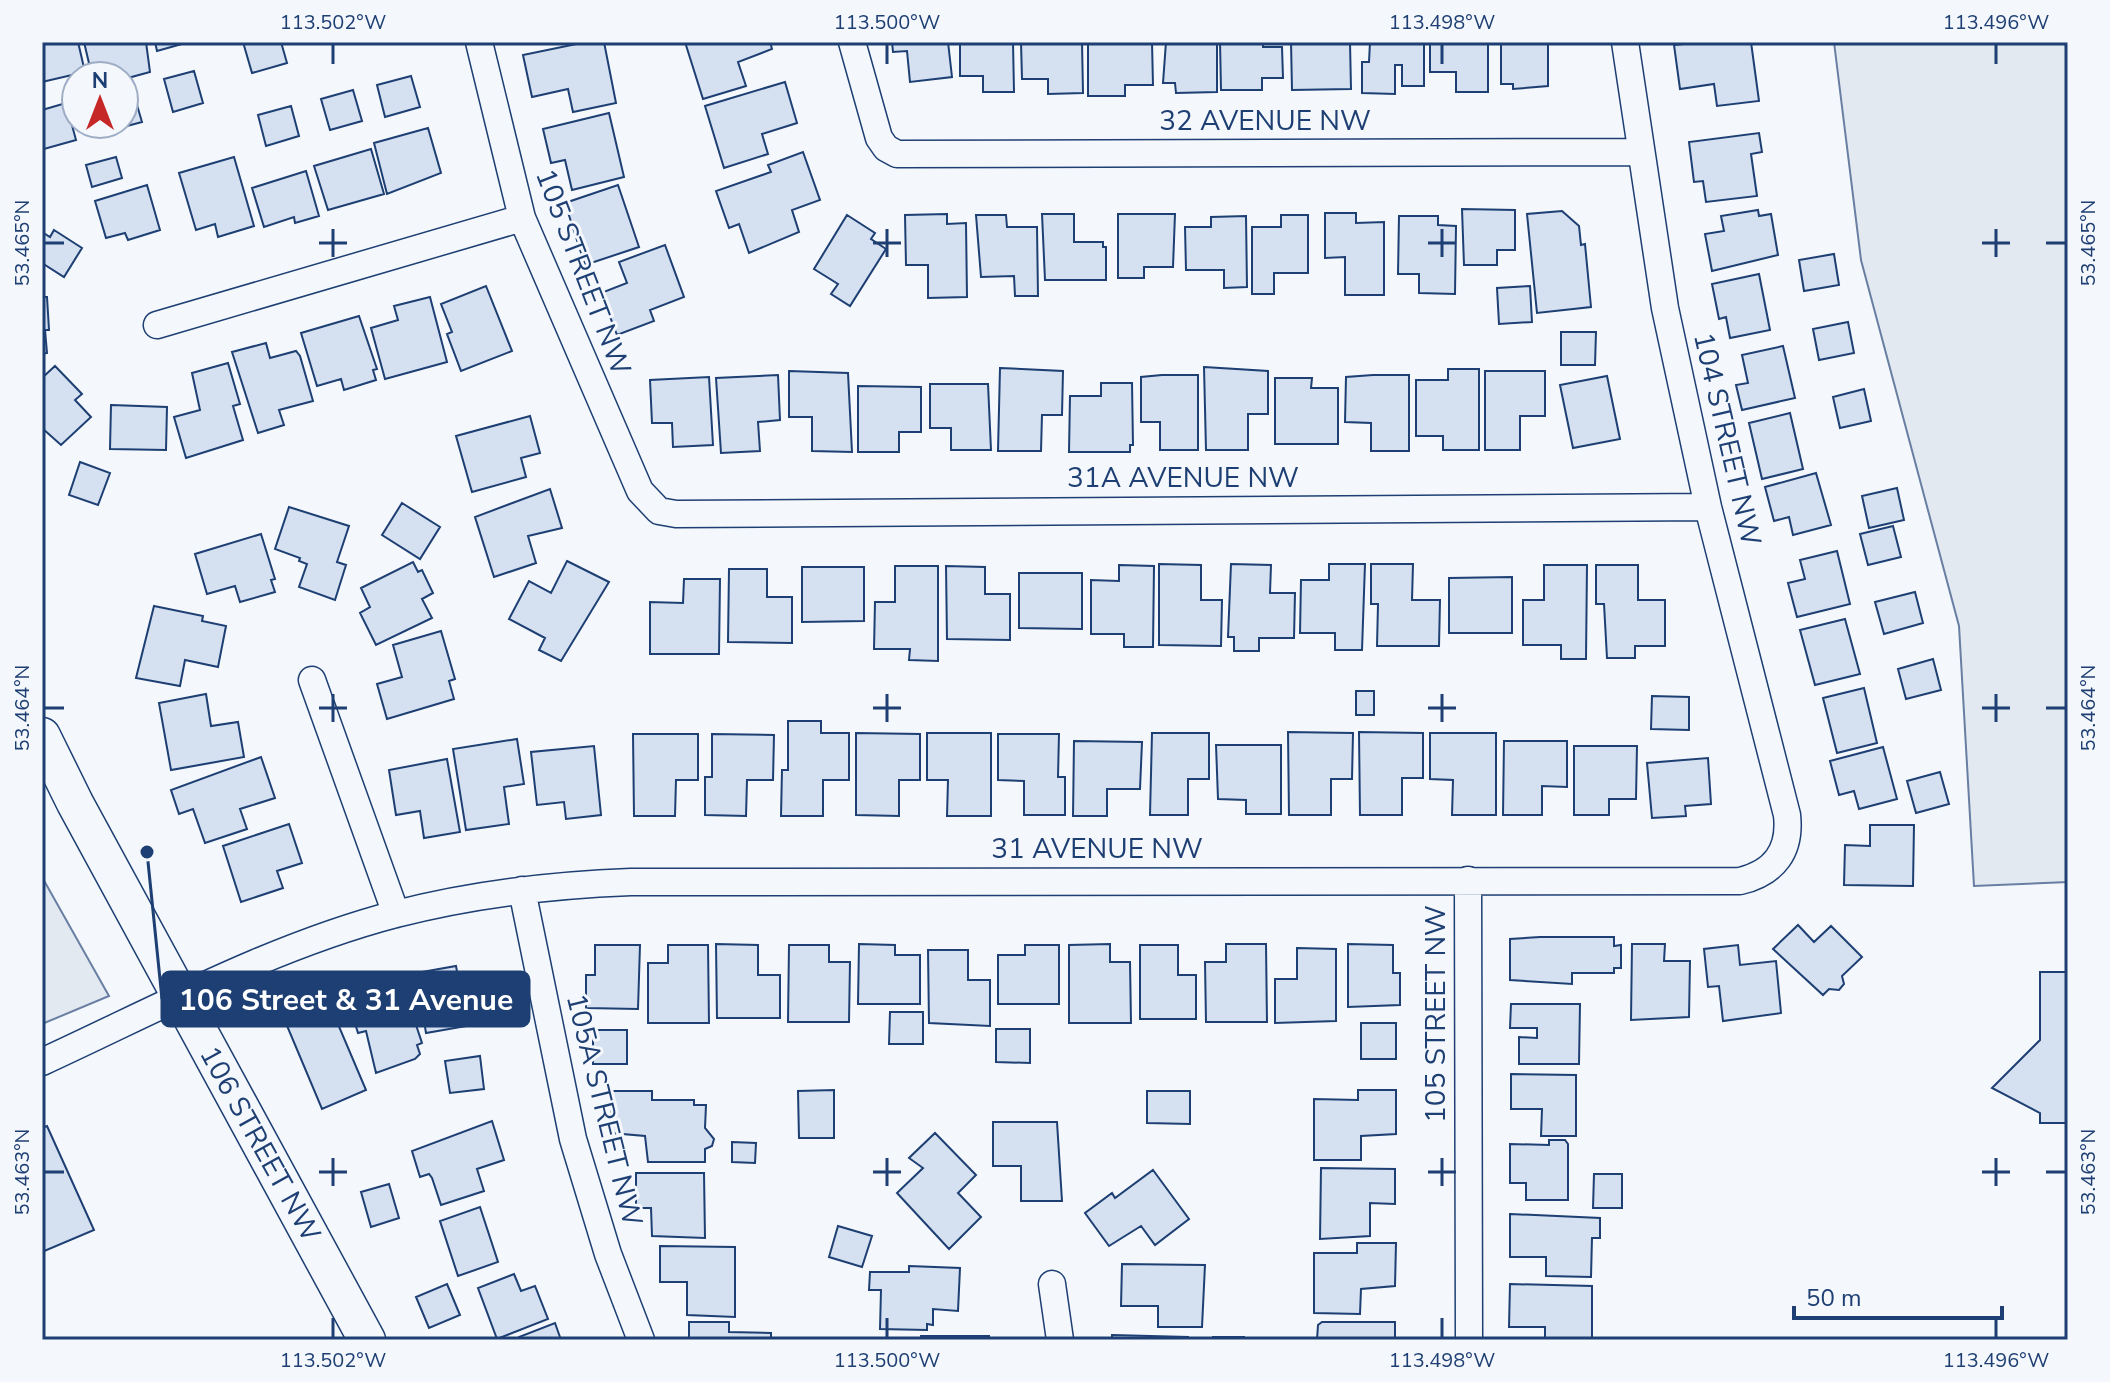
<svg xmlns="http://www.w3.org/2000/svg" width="2110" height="1382" font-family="'Nunito Sans',sans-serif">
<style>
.green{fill:#e3e9f0;stroke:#687fa3;stroke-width:2}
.building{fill:#d5e0f0;stroke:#1d3f73;stroke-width:2}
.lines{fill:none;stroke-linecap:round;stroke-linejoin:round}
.street-casing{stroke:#1d3f73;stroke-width:29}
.secondary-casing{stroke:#1d3f73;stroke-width:39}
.street{stroke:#f4f7fb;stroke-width:26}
.secondary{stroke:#f4f7fb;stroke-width:36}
.ticks{fill:none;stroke:#1d3f73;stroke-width:3}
.labels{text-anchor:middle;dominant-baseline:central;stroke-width:6;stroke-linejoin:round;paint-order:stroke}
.street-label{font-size:28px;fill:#1d3f73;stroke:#f4f7fb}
.leader{fill:none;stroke:#1d3f73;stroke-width:3}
.callout-dot{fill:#1d3f73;stroke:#f4f7fb;stroke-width:3}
.callout{fill:#1d3f73;stroke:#1d3f73;stroke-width:3}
.callout-label{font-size:30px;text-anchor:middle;font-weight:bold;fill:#fff}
.neatline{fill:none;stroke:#1d3f73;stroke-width:3}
.ticks-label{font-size:20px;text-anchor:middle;fill:#1d3f73}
</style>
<rect width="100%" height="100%" fill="#f4f7fb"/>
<!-- green -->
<path class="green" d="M1834 42H2065L2068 58V882L1974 886 1959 626 1861 260Z
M42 877 109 996 42 1024Z"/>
<!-- building -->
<path class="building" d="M42 42H78L85 72 42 82Z
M84 42H146L150 72 124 79 118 71 92 76Z
M155 42H189L157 51Z
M243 42H281L287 63 252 73Z
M586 42H604L616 103 573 112 568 89 532 97 523 55Z
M685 42H770L772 49 738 62 746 86 703 99Z
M892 42H948L952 77 910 82 907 51 893 52Z
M960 42H1013L1014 92H983V76H960Z
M1021 42H1082L1083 93 1048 94V79H1022Z
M1088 42H1152L1153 85H1125V96H1088Z
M1166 42H1217V92L1176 93 1175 83H1163Z
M1220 42H1263V47H1282L1283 78H1262V90H1221Z
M1291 42H1350L1351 89 1292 90Z
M1370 42H1424V86H1402V65H1395V94L1362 93V62H1369Z
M1430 42H1488V92H1456V72H1430Z
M1501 42H1548V86L1513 89V84H1501Z
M1703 42H1751L1759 101 1717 106 1714 84 1680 89 1674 45Z
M194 71 203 103 173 112 164 79Z
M411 76 420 107 385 117 377 85Z
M785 82 797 123 762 134 768 154 724 168 705 106Z
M132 88 142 122 108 131 106 124H124V90Z
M353 90 362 121 330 130 321 99Z
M66 103 76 140 44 149 42 110Z
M291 106 299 136 266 146 258 115Z
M609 113 624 177 572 190 565 160 551 163 543 129Z
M428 128 441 173 387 194 374 143Z
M1759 133 1762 152 1751 154 1757 196 1706 202 1703 181 1694 182 1689 142Z
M371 149 384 194 328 210 314 166Z
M803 152 820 200 792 210 799 232 749 253 739 224 729 228 716 191 771 172 768 165Z
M116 157 122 178 92 187 86 165Z
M234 157 254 226 218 237 215 224 196 230 179 173Z
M306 171 319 216 295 223 294 217 264 227 252 188Z
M147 185 160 230 128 240 125 233 106 238 95 201Z
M618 185 639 247 585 265 565 203Z
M1462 209 1515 210V250H1497V265H1464Z
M1758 210 1759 216 1771 214 1778 255 1712 271 1705 234 1724 231 1721 216Z
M1562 211 1579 226 1581 245 1585 244 1591 307 1537 313 1527 214Z
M1325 213H1356V223L1384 222V295H1345V257L1325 258Z
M947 214V224L966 223 967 297 928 298V265H906L905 215Z
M1042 214H1074V242H1103V247H1106V280H1045Z
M1118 214H1175L1173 267H1144V278H1118Z
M847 215 875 233 871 239 886 249 850 306 831 294 838 284 814 269Z
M976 215H1006L1007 227H1037L1038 296H1015L1014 276 981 277Z
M1281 215H1308V273H1274V294H1252V227H1281Z
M1246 216 1247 287 1224 288V270H1186L1185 227H1211V217Z
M1399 216H1438V225L1456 226 1455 294 1419 293V274H1398Z
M54 230 82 248 64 277 42 263V232L50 237Z
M665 245 684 297 650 310 654 321 617 335 601 293 627 283 619 262Z
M1834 254 1839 285 1804 291 1799 260Z
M1759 274 1770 330 1730 338 1726 317 1719 319 1712 284Z
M486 286 512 351 461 371 447 334 452 332 441 304Z
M1530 286 1532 322 1499 324 1497 288Z
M42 297H47L49 330H45L47 353 42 354Z
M430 297 447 362 385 379 371 328 398 320 394 306Z
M359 316 377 369 373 370 376 380 344 390 341 379 317 386 301 333Z
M1848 322 1854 353 1819 360 1813 329Z
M1561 332H1596L1595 365H1561Z
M266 343 270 358 296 351 300 356 313 401 279 410 284 425 258 433 232 352Z
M1783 346 1795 398 1742 410 1736 385 1748 383 1742 355Z
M228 363 240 404 233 406 243 440 186 458 174 417 200 410 192 373Z
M55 366 82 394 75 400 91 417 61 445 42 428V378Z
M1204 367 1268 371V414H1248V450H1206Z
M1000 368 1063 371 1062 415H1042L1041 451H998Z
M1448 369H1479V450H1443V436H1416V380H1448Z
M789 371 848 373 852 452 812 451V417H789Z
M1485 371H1545V416H1520V450H1485Z
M778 375 780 420 758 422 760 451 721 453 716 378Z
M1162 375H1198V450H1160V422H1141V377Z
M1373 375H1409V451H1371V423L1345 422 1346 377Z
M1607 376 1620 439 1573 448 1560 385Z
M709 377 713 445 673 447 672 423H652L650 380Z
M1275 378H1312L1311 388H1338V444H1275Z
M1101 383H1132L1133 445H1130V452H1069L1070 396H1101Z
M930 384H988L991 450H951V428H930Z
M858 386 921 387V432H899V452H858Z
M1864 389 1871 421 1840 428 1833 397Z
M111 405 167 407 166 450 110 449Z
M1790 413 1803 469 1762 479 1749 423Z
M530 416 540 453 521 458 526 477 472 492 456 436Z
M80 462 110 473 98 505 69 495Z
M1816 473 1831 525 1793 535 1789 517 1774 521 1765 487Z
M1897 488 1904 520 1869 528 1862 496Z
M550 489 562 528 528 536 536 563 494 577 475 517Z
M402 503 440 527 420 559 382 535Z
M289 507 349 526 337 562 346 565 335 600 299 587 307 564 299 561 300 558 275 549Z
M1893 526 1901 557 1868 565 1860 534Z
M261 534 275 579 271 580 275 592 240 602 235 586 207 594 195 554Z
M1837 551 1850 604 1797 617 1788 583 1805 579 1800 560Z
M567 561 609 582 561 661 539 650 545 638 509 619 529 581 551 593Z
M413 562 418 572 422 570 433 593 422 599 432 618 376 645 360 613 370 607 361 588Z
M1159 564 1201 565V600H1222L1221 646 1159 645Z
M1231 564 1271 565 1270 593H1295L1294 638H1259V651H1234V637H1228Z
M1329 564H1365L1362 650H1335V633H1300L1301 580H1329Z
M1371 564H1413L1412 600H1440L1439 646H1377L1378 604H1371Z
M1119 565 1154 566 1153 647H1124V634H1091V580L1119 581Z
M1544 565H1587L1586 659H1561V645H1523V600H1544Z
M1596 565H1638V600H1665V646H1635V658H1607L1604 604H1596Z
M895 566H938V661L909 660 910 649H874L875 602H895Z
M946 566 985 567V594H1010V640L947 639Z
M802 567H864V621L802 622Z
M729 569H767V597H792V643L728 642Z
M1019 573H1082V629L1019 628Z
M1512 577V633H1449V578Z
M684 579H720L719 654H650V602L683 603Z
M1915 592 1923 623 1884 634 1875 602Z
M154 606 203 616 202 621 226 626 218 667 185 660 180 686 136 678Z
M1845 619 1860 674 1815 685 1800 630Z
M441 631 455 679 449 681 454 699 387 719 377 684 402 677 393 645Z
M1933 659 1941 690 1906 699 1898 669Z
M1864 688 1877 743 1837 753 1823 698Z
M1356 691H1374V715H1356Z
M206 694 211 726 238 722 244 757 171 770 159 703Z
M1652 696 1689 697V730L1651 729Z
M788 721H821V733H849V780H823V816H781L782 770H788Z
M1288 732 1353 733 1352 779H1331V815H1289Z
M1359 732 1423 733V778H1402V815H1360Z
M856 733 920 734V780H899V816L856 815Z
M927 733H991V816H947L948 780H927Z
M1152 733H1209V779H1188V815H1150Z
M1430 733H1496V815H1452L1453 780 1430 779Z
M633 734H698V780H676L675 816H634Z
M712 734 774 735 773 780H747L746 816 705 815V777H712Z
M998 734H1059L1058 777H1065V815H1024V781L998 780Z
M517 739 524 784 504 787 509 824 466 830 453 749Z
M1074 741 1142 742 1140 789H1107V816H1073Z
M1504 741H1567V787L1542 786V815H1503Z
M1216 745H1281V814H1246V800L1218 799Z
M594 746 601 815 566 819 564 802 537 805 531 752Z
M1574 746H1637L1636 799H1609V815H1574Z
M1883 747 1897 799 1859 809 1854 791 1839 795 1830 761Z
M261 757 275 798 240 809 247 829 205 843 193 809 179 814 171 790Z
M1708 758 1711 804 1685 806 1686 816 1652 818 1647 763Z
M447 759 460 832 424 838 420 811 396 815 389 770Z
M1940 772 1949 804 1916 813 1907 781Z
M289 824 302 863 277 871 283 888 241 902 223 846Z
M1870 825H1914L1913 886 1844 885 1845 845 1870 846Z
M1798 925 1814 942 1831 926 1862 957 1842 976 1844 984 1839 990 1829 989 1823 995 1773 949Z
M1540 937H1614V946L1621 945V968H1614V973H1572V984L1510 980V939Z
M716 944 758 945V975H780V1018H717Z
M859 944 895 945V955H920V1004H858Z
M1110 944V962H1130L1131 1023H1069V945Z
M1226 944H1266L1267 1022H1206L1205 962H1226Z
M1348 944 1393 945V973H1400V1005L1348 1007Z
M1632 944H1665L1664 961H1690L1689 1017 1631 1020Z
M595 945H640L638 1009 586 1008V975H595Z
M668 945H708L709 1023H648V963H668Z
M789 945H829V962H850L849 1022H788Z
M1025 945H1059V1004H998V955H1025Z
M1140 945H1178V975H1196V1019H1140Z
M1738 945 1740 965 1776 961 1781 1013 1723 1021 1719 986 1708 987 1704 949Z
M1297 948 1336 949V1021L1275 1023V979H1297Z
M928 950H968V980H990V1026L929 1023Z
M456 966 461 993 473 991 478 1024 426 1033 416 973Z
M2040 972H2068V1123H2040V1113L1992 1088 2040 1040Z
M388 989 395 1012 410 1007 422 1043 417 1045 420 1054 415 1059 376 1073 366 1031 358 1033 348 1001Z
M329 1003 366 1090 322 1109 285 1021Z
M1511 1004H1580L1579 1064H1519V1037L1537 1038V1028H1510Z
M890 1012H923V1044H889Z
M1361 1023H1396V1059H1361Z
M996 1029H1030V1063L996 1062Z
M593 1030H627V1064H593Z
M480 1056 484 1089 450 1093 445 1061Z
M1511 1074 1576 1075V1136H1541L1542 1109H1511Z
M834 1090V1138H799L798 1091Z
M1358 1090H1396V1134L1361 1136V1160H1314V1099L1358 1100Z
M611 1091H652V1100H694V1105H706L705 1128 714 1139 712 1146 705 1149V1162H648L645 1136 611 1133Z
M1147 1091H1190V1124L1147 1123Z
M492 1121 504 1160 477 1169 484 1191 441 1205 432 1178 429 1174 420 1177 412 1151Z
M993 1122H1057L1062 1201H1021V1166H993Z
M47 1126 94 1230 42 1252V1128Z
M935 1133 976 1175 958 1193 981 1217 949 1249 897 1193 923 1168 909 1158Z
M1549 1140H1565L1568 1144V1200H1526V1183H1510V1144L1549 1145Z
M732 1142 756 1143 755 1163 732 1162Z
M1321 1168 1395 1169V1204L1370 1203V1236L1320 1239Z
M1153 1170 1189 1219 1155 1245 1141 1226 1109 1246 1085 1213 1112 1193 1115 1198Z
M636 1173H704L705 1238 652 1236 651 1208H636Z
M1594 1174H1622V1208H1593Z
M389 1184 399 1218 371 1227 361 1192Z
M480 1207 498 1262 458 1276 440 1221Z
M1510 1214 1600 1218V1238H1592L1591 1277 1546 1276V1257H1510Z
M838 1226 872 1236 862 1267 829 1257Z
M1357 1243H1396L1395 1286 1361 1289 1360 1314 1314 1313V1253H1357Z
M660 1246 735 1247V1317L687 1315V1282H660Z
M1122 1264 1205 1265 1202 1327H1158V1306H1121Z
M909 1266 960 1268 958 1311 933 1309V1325L927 1324V1330L880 1329 881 1290H869L870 1272H909Z
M514 1274 521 1291 535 1286 548 1319 497 1339 478 1288Z
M447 1284 460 1315 429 1328 416 1297Z
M1510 1284 1592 1286V1340H1545V1327H1509Z
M689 1322H729V1332L771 1333V1340H689Z
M1322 1322H1395V1340H1317L1318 1325Z
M555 1323 561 1340H517L519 1337Z
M1112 1335 1188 1337V1340H1112Z
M921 1336H989V1340H921Z
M1213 1337H1244V1340H1213Z"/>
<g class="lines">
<defs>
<path id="street" d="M479 42 522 218 640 491 659 511 676 514 1708 507
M852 42 879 138 886 148 897 154 1640 152
M157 325 522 218
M312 680 396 914
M1468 880 1469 1340
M522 890 573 1139 608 1254 641 1340
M42 1062C157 1009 273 946 396 914 473 894 552 885 631 882L1740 881C1774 873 1791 851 1787 815L1708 507 1665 308 1625 42
M1052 1284 1060 1340"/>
<path id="secondary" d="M42 736 75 803 367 1340"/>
</defs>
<!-- street casing -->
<use href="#street" class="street-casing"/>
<!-- secondary casing -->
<use href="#secondary" class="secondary-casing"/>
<!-- street -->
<use href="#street" class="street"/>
<!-- secondary -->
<use href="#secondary" class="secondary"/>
</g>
<!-- ticks -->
<path class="ticks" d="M333 44V64M887 44V64M1442 44V64M1996 44V64M333 229V257M887 229V257M1442 229V257M1996 229V257M44 243H64M319 243H347M873 243H901M1428 243H1456M1982 243H2010M2046 243H2066M333 694V722M887 694V722M1442 694V722M1996 694V722M44 708H64M319 708H347M873 708H901M1428 708H1456M1982 708H2010M2046 708H2066M333 1158V1186M887 1158V1186M1442 1158V1186M1996 1158V1186M44 1172H64M319 1172H347M873 1172H901M1428 1172H1456M1982 1172H2010M2046 1172H2066M333 1318V1338M887 1318V1338M1442 1318V1338M1996 1318V1338"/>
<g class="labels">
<!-- street labels -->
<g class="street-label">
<text x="1265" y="121">32 AVENUE NW</text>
<text transform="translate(583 272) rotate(69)">105 STREET NW</text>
<text transform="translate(1727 439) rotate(77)">104 STREET NW</text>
<text x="1183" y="478">31A AVENUE NW</text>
<text x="1097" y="849">31 AVENUE NW</text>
<text transform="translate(1436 1014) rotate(-90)">105 STREET NW</text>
<text transform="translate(604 1110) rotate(76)">105A STREET NW</text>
<text transform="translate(260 1144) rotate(61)">106 STREET NW</text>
</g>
</g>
<!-- callouts -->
<path class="leader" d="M147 852L162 999"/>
<circle class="callout-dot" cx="147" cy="852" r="8"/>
<rect class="callout" x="162" y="972" width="367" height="54" rx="8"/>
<g class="callout-label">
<text x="346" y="1010">106 Street &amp; 31 Avenue</text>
</g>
<!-- border -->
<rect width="2110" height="1382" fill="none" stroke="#f4f7fb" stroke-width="88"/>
<!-- north arrow -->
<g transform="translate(100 100)"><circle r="38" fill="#f4f7fb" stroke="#9eadc5" stroke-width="2"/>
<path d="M0-6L14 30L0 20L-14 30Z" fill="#c62828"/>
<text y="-12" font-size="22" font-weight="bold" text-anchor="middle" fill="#1d3f73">N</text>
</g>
<!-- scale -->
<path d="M1794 1306v12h208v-12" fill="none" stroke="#1d3f73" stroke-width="4"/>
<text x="1806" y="1306" font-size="24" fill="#1d3f73" stroke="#f4f7fb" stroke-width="6" paint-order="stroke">50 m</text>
<rect x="44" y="44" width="2022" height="1294" class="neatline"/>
<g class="ticks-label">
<text x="333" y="29">113.502°W</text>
<text x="887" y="29">113.500°W</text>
<text x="1442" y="29">113.498°W</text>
<text x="1996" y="29">113.496°W</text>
<text transform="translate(22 243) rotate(-90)" y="7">53.465°N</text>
<text transform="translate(2088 243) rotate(-90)" y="7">53.465°N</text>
<text transform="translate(22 708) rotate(-90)" y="7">53.464°N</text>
<text transform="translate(2088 708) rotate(-90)" y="7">53.464°N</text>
<text transform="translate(22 1172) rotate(-90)" y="7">53.463°N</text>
<text transform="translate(2088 1172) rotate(-90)" y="7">53.463°N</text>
<text x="333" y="1367">113.502°W</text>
<text x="887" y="1367">113.500°W</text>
<text x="1442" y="1367">113.498°W</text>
<text x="1996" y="1367">113.496°W</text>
</g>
</svg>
